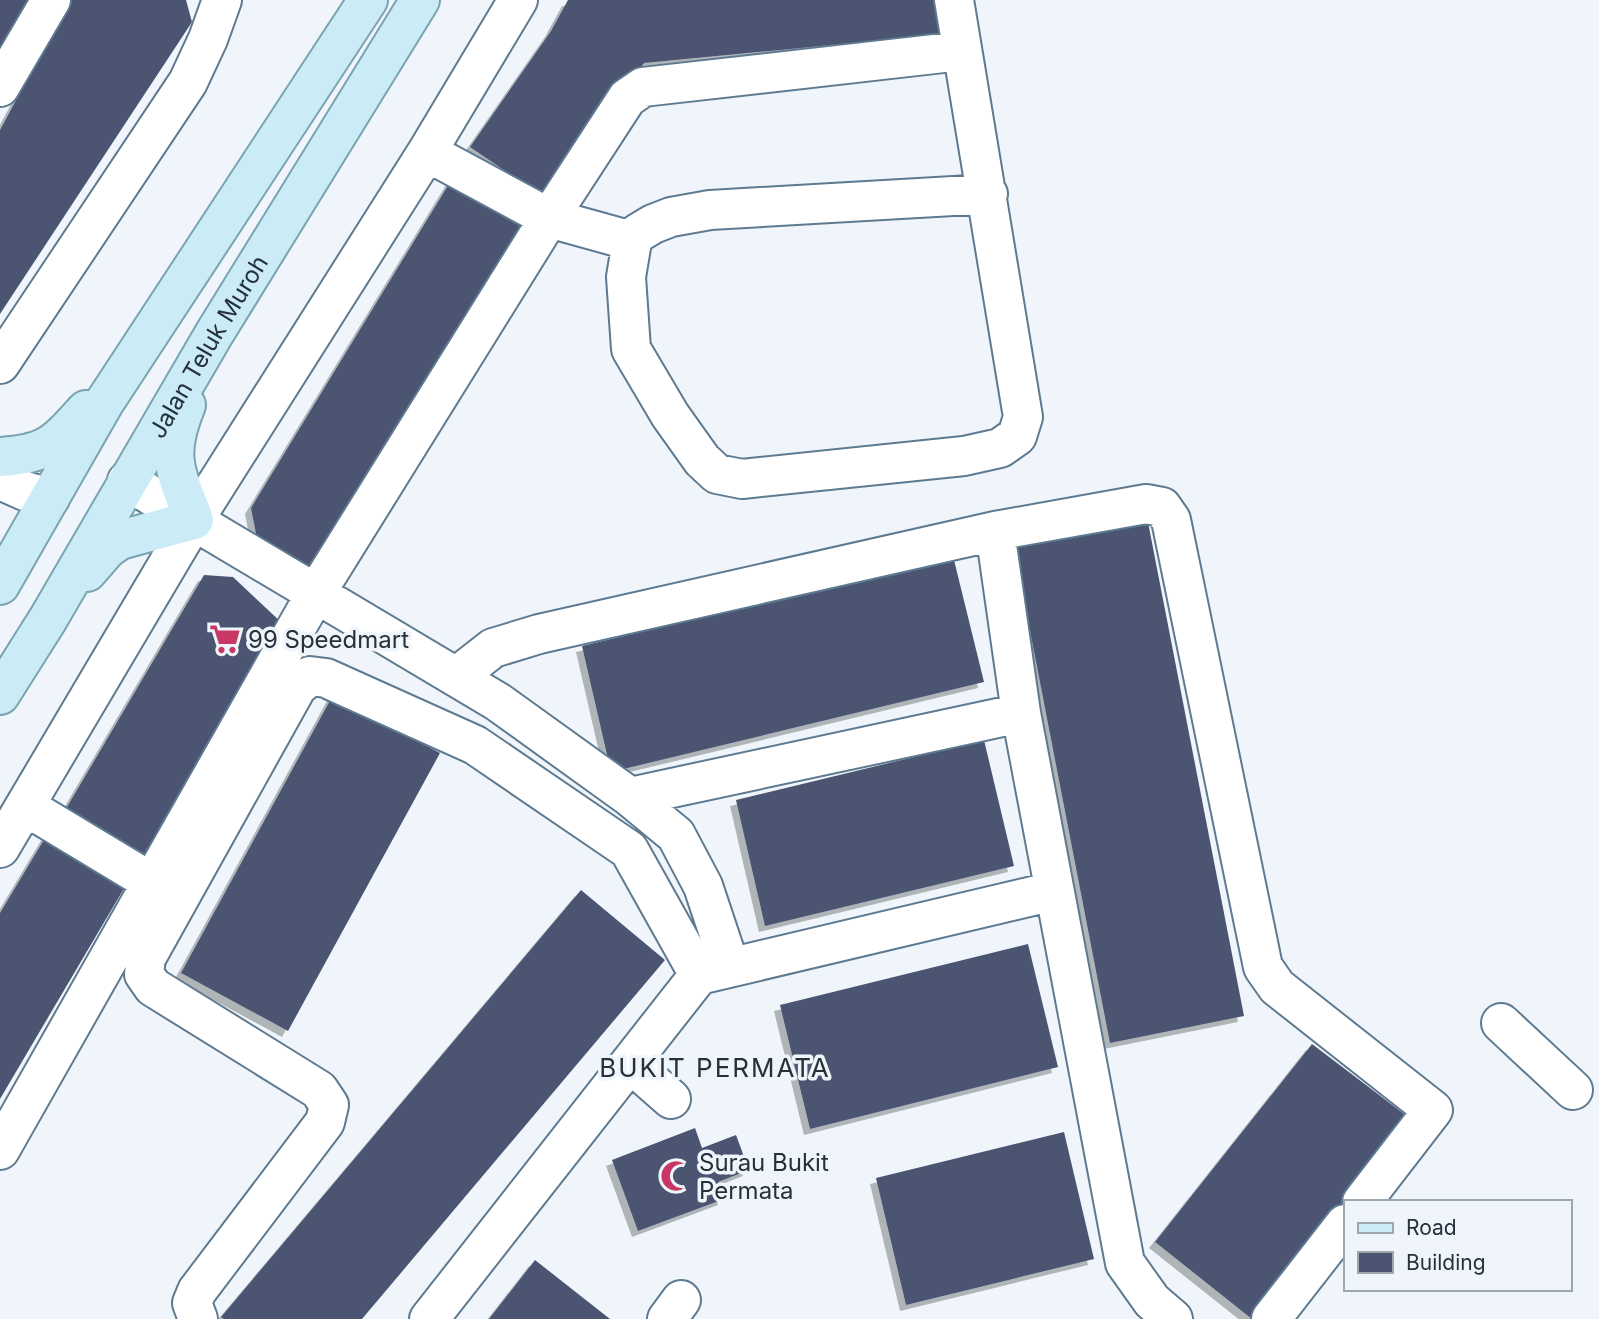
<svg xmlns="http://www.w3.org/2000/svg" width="1599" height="1319" font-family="Inter,sans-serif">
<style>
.building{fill:#4b5571;filter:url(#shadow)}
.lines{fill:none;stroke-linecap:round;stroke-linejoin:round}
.minor-casing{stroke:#5e7a91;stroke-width:42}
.major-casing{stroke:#7aa3b2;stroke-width:42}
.minor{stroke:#fff;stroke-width:38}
.major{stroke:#cbecf7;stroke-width:38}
.labels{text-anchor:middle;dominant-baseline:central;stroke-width:7;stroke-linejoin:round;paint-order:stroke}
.street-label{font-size:24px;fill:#25313b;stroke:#eff5fa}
.poi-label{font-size:24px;fill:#25313b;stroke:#eff5fa;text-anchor:start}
.neighbourhood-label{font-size:26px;letter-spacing:2px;fill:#25313b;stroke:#eff5fa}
</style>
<defs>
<filter id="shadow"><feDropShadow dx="-6" dy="6" stdDeviation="0" flood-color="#0004"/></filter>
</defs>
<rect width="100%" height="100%" fill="#eff5fa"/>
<!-- building -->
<path class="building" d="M0 0H37L0 67Z
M70 0H186L192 22 0 314V130Z
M568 0H942L945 34 644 63 551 202 470 147 551 31Z
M452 179 527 224 314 574 257 539 251 508Z
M1147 517 1244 1016 1110 1043 1013 543Z
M953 556 984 682 611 772 582 646Z
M204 575 233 577 284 625 141 862 64 812Z
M333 695 440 753 288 1031 181 973Z
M984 740 1014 866 765 926 736 800Z
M51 828 129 880 0 1099V913Z
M581 890 665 960 362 1319H224L221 1317Z
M1028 944 1058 1067 810 1129 780 1005Z
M1312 1044 1416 1123 1260 1319H1252L1155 1242Z
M695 1128 702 1148 736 1135 749 1170 718 1182 724 1199 638 1231 612 1160Z
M1064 1132 1094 1259 906 1305 876 1178Z
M535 1260 610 1319H489Z"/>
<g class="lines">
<defs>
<path id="minor" d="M954 0 1023 417 1017 436 1000 448 964 456 742 479 717 474 702 460 670 415 631 349 626 277 632 241 638 233 653 224 671 217 710 210 988 194
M0 87 51 0
M427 152 549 218 632 241
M0 364 188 82 208 39 222 0
M0 480 25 491 50 498
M127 481 498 702 630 797 676 835 703 886 730 967
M995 531 1021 713 1125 1263 1152 1301 1173 1319
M456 677 493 648 539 634 995 531 1146 504 1162 507 1171 520 1263 967 1277 987 1433 1110 1362 1202
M630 797 1021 713
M25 806 151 882
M0 848 194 520 427 152 518 0
M1501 1023 1573 1090
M630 1063 671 1099
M0 1150 316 593 549 218 627 98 643 87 961 51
M198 1319 192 1303 197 1291 325 1122 329 1105 319 1090 153 987 144 974 146 958 297 687 310 676 326 678 475 745 629 850 699 975
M429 1319 699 975 1054 891
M667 1319 681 1300
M1271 1319 1345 1224"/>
<g id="major">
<path d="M0 457C48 454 55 444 86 410"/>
<path d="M87 572 107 549 120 540 194 520C175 470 165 457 186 405"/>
<path d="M0 585 104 403 368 0"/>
<path id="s1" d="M0 695 48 619 214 334 420 0"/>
</g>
</defs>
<!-- minor casing -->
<use href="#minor" class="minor-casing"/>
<!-- major casing -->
<use href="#major" class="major-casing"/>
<!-- minor -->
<use href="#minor" class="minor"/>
<!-- major -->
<use href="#major" class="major"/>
</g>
<!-- icons -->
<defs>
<symbol id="supermarket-bare" viewBox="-9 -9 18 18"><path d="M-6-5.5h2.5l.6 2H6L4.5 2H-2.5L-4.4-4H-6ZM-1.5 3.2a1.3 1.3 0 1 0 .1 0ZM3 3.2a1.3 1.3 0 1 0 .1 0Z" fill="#c73964" stroke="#eff5fa" stroke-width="2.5" paint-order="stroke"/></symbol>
<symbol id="mosque-bare" viewBox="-9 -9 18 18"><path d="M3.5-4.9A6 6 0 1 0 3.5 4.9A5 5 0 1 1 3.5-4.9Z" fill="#c73964" stroke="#eff5fa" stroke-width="2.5" paint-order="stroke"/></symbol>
</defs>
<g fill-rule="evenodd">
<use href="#supermarket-bare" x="203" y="617" width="44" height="44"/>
<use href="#mosque-bare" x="654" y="1154" width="44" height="44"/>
</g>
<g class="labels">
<!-- street labels -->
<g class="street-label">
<text stroke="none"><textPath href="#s1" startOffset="406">Jalan Teluk Muroh</textPath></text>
</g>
<!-- poi labels -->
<g class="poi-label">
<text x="248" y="639">99 Speedmart</text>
<text x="699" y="1162">Surau Bukit<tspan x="699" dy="28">Permata</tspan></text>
</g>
<!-- neighbourhood labels -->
<g class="neighbourhood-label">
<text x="715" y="1067">BUKIT PERMATA</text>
</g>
</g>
<!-- legend -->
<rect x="1344" y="1200" width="228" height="91" fill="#eff5fa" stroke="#9ea7ae" stroke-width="2"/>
<rect x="1358" y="1223" width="35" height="10" fill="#cbecf7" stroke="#9ea7ae" stroke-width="2"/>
<text x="1406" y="1235" font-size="21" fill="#25313b">Road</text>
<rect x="1358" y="1252" width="35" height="21" fill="#4b5571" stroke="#9ea7ae" stroke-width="2"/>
<text x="1406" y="1270" font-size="21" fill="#25313b">Building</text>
</svg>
